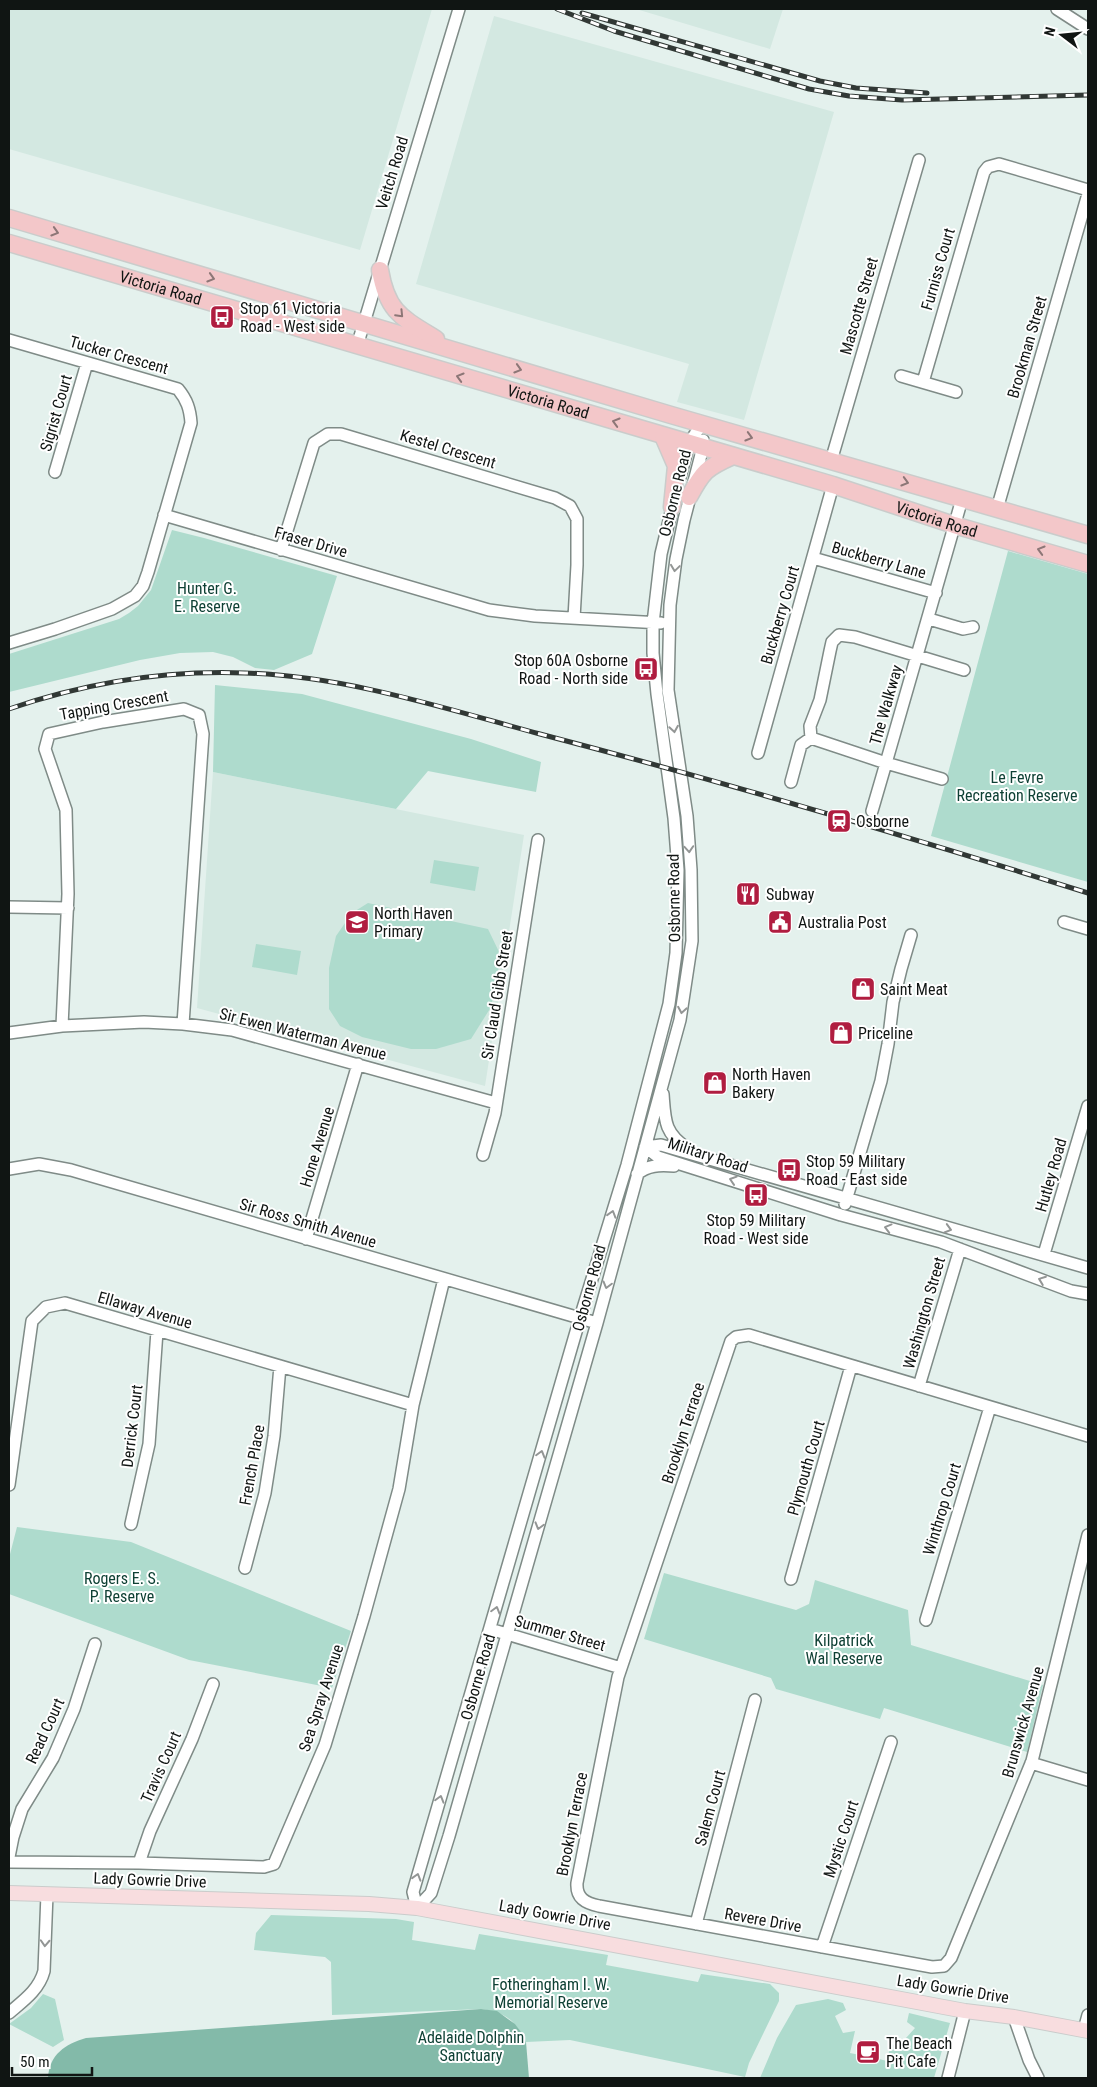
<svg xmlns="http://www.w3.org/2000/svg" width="1097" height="2087" font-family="'Roboto Condensed',sans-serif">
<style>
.built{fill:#d3e8e1}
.green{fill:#aedbcd}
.water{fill:#83baa9}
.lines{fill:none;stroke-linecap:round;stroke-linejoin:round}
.minor-casing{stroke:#7f8b87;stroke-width:14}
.major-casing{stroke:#cacccb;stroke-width:16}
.highway-casing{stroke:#cacccb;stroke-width:19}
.minor{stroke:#fff;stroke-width:11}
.major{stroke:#f8dddf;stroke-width:14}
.highway{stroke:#f3c7c9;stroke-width:16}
.rail-casing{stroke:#313835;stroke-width:5}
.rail{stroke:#fff;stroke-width:3;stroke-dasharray:9;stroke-linecap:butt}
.oneway{stroke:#8d7777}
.oneway2{stroke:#939695}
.labels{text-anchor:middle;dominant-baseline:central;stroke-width:4;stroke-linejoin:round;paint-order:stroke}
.street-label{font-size:16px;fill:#101513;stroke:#fff}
.poi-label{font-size:16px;fill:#101513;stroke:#fff;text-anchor:start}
.park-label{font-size:16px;fill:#0e4034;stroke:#fff}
</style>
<rect width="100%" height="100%" fill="#e4f1ed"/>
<!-- built -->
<path class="built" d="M9 9H432L360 250 9 149Z
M636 9H783L770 49Z
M494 16 834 112 744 420 677 402 689 364 416 284Z
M213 772 524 835 485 1086 197 1008Z"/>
<!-- green -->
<path class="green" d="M172 530 204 538 337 576 312 654 274 670 255 668 233 657 213 652 180 653 140 660 9 692V654L119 619 129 613 138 606 151 590Z
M1008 551 1088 574V882L931 836Z
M215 685 302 694 471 739 541 762 536 792 428 771 396 809 213 772Z
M434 860 479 867 475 891 430 883Z
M368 903 488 929 501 956 491 1007 471 1039 436 1049H411L362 1037 340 1026 329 1009V968L336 936 352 913Z
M256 944 301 951 297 975 252 967Z
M17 1527 131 1542 351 1631 332 1688 189 1660 9 1594V1558Z
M664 1573 796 1610 809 1604 815 1580 908 1610 911 1645 1043 1685 1027 1752 884 1708 880 1719 776 1689 771 1678 644 1639Z
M271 1915 396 1919 414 1922 412 1940 475 1950 479 1934 608 1955 606 1965 698 1982 701 1974 770 1984 779 1993V2001L749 2063 745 2077 570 2040 526 2042C515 2020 505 2012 481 2009L332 2015 331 1962 325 1957 254 1950 256 1933Z
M43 1994 55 1999 64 2040 53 2047 9 2024 31 2008Z
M828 1999 843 2003 846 2010 835 2016 843 2033 855 2031 850 2053 860 2055 859 2061 873 2064 875 2058 887 2061 891 2043 897 2048 915 2028 907 2022 909 2013 950 2023 934 2078H760L777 2038 796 2005Z"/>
<!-- water -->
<path class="water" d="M481 2009 497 2011 515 2024 521 2032 526 2042 529 2078H48C49 2055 65 2044 86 2038Z"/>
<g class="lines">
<defs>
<path id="minor" d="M1057 9 1088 29
M9 340 178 389C187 400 190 409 191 423L148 572 143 586 135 596 112 609 55 629 9 643
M357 346 459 9
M901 376 956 392
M923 382 984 172 988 167 999 164 1088 190
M831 461 919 160
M55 472 87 363
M680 477 689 443 702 424
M962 499C936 587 912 675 886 763L811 738 810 726 820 700 830 651 832 642 839 635 855 637 964 670
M997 509 1088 194
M164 515 489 610 535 616 661 623
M281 550 314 443 328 434H341L555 498 570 506 577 519V565L574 618
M813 558 936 593
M929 619 963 629 973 627
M758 753 833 485
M791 782 801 745 811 738
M872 811 886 763 942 779
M9 907 68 908
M1064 922 1088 929
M62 1026 68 894 66 810 45 749 49 734 103 722 184 709 199 715 203 734 183 1024
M9 1033 62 1026 144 1022 183 1024 232 1030 496 1103
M663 1094C665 1120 664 1133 687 1148
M645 1147 658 1157 841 1215 941 1242 1071 1291 1088 1294
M645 1147 661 1145 1088 1268
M483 1155 495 1113 538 840
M9 1169 39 1164 71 1170 597 1323
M637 1174C648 1165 659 1165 674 1166
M845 1204 881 1081 888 1044 893 1002 901 969 911 935
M306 1239 358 1064
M1044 1254 1088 1106
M919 1386 960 1249
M1088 1436 749 1335 736 1337 731 1341 618 1677 577 1883C576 1898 585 1903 599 1906L932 1967 944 1966 951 1958 1032 1761 1088 1535
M9 1485 32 1321 46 1307 65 1303 413 1405
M131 1524 149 1444 157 1331
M245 1568 265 1493 274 1436 280 1366
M791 1579 851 1366
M926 1620 990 1407
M490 1629 621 1668
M1031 1763 1088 1780
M9 1857 13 1837 22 1809 53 1758 74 1709 95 1644
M9 1862 139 1863 264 1867 274 1864 325 1745 364 1616 399 1489 413 1405 444 1279
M139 1863 150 1831 192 1739 213 1684
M417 1908 413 1892 580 1318 627 1165 669 1004 676 953 678 870 674 818 657 694 653 653V623L661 554 674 500
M417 1908 431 1893 449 1836 597 1323 680 1020 692 941 691 870 687 816 668 690 670 605 676 559 684 520 703 447V440
M696 1924 755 1700
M822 1947 891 1742
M9 2013C23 2001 39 1990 44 1971L47 1894
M1014 2017 1029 2060 1038 2078
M1084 2030 1088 2015
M948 2078 965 2011"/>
<path id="major" d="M9 1893 369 1904 417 1908 965 2011 1014 2017 1088 2031"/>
<g id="highway">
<path d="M9 218 671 415 1088 535"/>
<path id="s1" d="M9 243 833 485 954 525 1088 564"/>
<path d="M380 270C387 312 402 318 436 339"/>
<path d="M663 436 676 466 672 507"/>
<path d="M689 497C703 471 706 468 733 456"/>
</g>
</defs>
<!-- minor casing -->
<use href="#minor" class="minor-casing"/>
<!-- major casing -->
<use href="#major" class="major-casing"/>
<!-- highway casing -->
<use href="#highway" class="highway-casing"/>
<!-- minor -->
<use href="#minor" class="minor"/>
<!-- major -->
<use href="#major" class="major"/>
<!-- highway -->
<use href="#highway" class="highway"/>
<defs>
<path id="rail" d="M557 9 614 31 809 89 849 96 902 100 1088 95
M582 13 820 81 856 88 927 93
M9 709C85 683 164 670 245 673 346 676 443 708 540 734 724 782 907 836 1088 893"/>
</defs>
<!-- rail casing -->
<use href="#rail" class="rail-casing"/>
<!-- rail -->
<use href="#rail" class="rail"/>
</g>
<!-- one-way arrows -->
<defs><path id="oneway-chevron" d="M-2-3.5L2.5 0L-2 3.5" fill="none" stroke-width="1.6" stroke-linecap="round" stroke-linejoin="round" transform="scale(1.25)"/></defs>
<g class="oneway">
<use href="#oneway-chevron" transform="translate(55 232) rotate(17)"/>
<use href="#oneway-chevron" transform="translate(211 278) rotate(17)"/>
<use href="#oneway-chevron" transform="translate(400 314) rotate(46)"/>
<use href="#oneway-chevron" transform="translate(518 369) rotate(17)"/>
<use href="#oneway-chevron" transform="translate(460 377) rotate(-164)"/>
<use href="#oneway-chevron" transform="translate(616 422) rotate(-164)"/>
<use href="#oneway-chevron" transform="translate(749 437) rotate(16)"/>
<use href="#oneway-chevron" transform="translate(905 482) rotate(16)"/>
<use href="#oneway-chevron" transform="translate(1041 550) rotate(-164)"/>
</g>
<g class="oneway2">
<use href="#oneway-chevron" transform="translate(675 568) rotate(98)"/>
<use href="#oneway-chevron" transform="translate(674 729) rotate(81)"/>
<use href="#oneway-chevron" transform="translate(689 849) rotate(86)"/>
<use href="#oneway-chevron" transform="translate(682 1010) rotate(100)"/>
<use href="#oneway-chevron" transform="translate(733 1180) rotate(-162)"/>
<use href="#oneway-chevron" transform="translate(612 1214) rotate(-73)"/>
<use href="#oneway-chevron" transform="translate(888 1228) rotate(-165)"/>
<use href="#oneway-chevron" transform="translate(948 1229) rotate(16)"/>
<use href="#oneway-chevron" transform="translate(1042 1280) rotate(-159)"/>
<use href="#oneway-chevron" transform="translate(607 1285) rotate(105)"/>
<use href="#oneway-chevron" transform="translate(541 1454) rotate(-74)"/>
<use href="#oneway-chevron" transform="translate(539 1526) rotate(106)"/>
<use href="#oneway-chevron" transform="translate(496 1610) rotate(-74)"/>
<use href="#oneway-chevron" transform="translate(440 1799) rotate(-74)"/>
<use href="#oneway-chevron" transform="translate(417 1877) rotate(-73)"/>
<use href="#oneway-chevron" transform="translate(45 1943) rotate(93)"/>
</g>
<!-- icons -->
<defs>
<symbol id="bus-square" viewBox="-11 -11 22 22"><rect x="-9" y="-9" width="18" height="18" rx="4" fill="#b01d40" stroke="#fff"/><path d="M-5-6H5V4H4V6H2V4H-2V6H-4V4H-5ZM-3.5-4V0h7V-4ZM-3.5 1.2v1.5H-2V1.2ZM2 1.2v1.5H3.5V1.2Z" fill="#fff"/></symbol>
<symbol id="station-square" viewBox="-11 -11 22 22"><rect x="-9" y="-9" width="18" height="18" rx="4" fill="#b01d40" stroke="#fff"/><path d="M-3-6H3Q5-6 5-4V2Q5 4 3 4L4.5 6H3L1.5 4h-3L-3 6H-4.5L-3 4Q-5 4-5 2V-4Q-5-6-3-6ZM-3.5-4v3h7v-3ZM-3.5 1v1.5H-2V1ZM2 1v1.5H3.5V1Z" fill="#fff"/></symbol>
<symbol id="restaurant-square" viewBox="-11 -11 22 22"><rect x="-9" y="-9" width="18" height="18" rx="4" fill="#b01d40" stroke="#fff"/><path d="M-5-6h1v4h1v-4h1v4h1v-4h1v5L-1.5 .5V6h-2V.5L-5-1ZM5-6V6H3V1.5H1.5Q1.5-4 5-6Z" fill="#fff"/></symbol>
<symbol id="school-square" viewBox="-11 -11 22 22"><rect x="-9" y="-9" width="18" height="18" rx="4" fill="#b01d40" stroke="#fff"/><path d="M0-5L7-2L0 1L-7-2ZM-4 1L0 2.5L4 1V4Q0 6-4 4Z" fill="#fff"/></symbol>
<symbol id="civic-square" viewBox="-11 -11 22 22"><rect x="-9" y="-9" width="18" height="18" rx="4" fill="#b01d40" stroke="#fff"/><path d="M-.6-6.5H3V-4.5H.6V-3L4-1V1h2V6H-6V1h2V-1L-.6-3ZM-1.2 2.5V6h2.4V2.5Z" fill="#fff"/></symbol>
<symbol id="shop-square" viewBox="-11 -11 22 22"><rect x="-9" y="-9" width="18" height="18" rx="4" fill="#b01d40" stroke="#fff"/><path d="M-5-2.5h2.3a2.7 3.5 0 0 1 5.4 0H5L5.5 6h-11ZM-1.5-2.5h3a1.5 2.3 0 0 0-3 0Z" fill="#fff"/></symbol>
<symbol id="cafe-square" viewBox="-11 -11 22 22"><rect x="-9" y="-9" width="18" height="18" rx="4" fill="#b01d40" stroke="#fff"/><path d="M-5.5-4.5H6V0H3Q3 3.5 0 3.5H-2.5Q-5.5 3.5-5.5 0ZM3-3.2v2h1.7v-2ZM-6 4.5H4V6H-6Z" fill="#fff"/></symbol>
</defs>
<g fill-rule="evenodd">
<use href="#bus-square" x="208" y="303" width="28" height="28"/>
<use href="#bus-square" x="632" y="655" width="28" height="28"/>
<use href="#station-square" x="825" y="807" width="28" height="28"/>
<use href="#restaurant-square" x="734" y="880" width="28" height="28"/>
<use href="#school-square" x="343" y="908" width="28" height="28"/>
<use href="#civic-square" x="766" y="908" width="28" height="28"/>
<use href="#shop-square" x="849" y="975" width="28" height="28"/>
<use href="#shop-square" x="827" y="1019" width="28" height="28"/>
<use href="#shop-square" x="701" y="1069" width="28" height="28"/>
<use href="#bus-square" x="775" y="1156" width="28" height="28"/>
<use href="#bus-square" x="742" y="1181" width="28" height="28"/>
<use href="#cafe-square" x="854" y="2038" width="28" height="28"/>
</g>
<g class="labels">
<!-- street labels -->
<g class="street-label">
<text transform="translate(392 173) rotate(-73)">Veitch Road</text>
<text transform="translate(938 269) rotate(-74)">Furniss Court</text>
<text stroke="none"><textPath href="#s1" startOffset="158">Victoria Road</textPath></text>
<text transform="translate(859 306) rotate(-74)">Mascotte Street</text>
<text transform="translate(1027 347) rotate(-74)">Brookman Street</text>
<text transform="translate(119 355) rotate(16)">Tucker Crescent</text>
<text stroke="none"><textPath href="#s1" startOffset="562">Victoria Road</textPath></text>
<text transform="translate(56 413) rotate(-74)">Sigrist Court</text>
<text transform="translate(448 449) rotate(17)">Kestel Crescent</text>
<text transform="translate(675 493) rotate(-76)">Osborne Road</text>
<text stroke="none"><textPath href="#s1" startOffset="968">Victoria Road</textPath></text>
<text transform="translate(311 542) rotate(16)">Fraser Drive</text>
<text transform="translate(879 560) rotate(16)">Buckberry Lane</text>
<text transform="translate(780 615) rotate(-74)">Buckberry Court</text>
<text transform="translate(114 705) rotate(-10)">Tapping Crescent</text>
<text transform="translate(886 705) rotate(-74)">The Walkway</text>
<text transform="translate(674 898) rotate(-91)">Osborne Road</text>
<text transform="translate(497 995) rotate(-81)">Sir Claud Gibb Street</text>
<text transform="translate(303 1034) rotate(14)">Sir Ewen Waterman Avenue</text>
<text transform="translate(317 1147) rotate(-73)">Hone Avenue</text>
<text transform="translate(708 1155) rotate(18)">Military Road</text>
<text transform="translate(1051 1175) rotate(-74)">Hutley Road</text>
<text transform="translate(308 1223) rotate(16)">Sir Ross Smith Avenue</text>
<text transform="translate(589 1288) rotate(-75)">Osborne Road</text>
<text transform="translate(145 1310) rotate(16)">Ellaway Avenue</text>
<text transform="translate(924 1313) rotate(-74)">Washington Street</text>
<text transform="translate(132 1426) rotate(-83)">Derrick Court</text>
<text transform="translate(683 1433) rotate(-72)">Brooklyn Terrace</text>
<text transform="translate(252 1465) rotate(-80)">French Place</text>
<text transform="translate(806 1468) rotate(-74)">Plymouth Court</text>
<text transform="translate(942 1509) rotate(-73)">Winthrop Court</text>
<text transform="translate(560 1633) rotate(16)">Summer Street</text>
<text transform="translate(478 1677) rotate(-74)">Osborne Road</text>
<text transform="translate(321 1698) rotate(-72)">Sea Spray Avenue</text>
<text transform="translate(1023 1722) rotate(-74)">Brunswick Avenue</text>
<text transform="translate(45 1731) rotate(-65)">Read Court</text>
<text transform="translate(161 1767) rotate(-66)">Travis Court</text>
<text transform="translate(710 1808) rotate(-75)">Salem Court</text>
<text transform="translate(572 1824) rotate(-79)">Brooklyn Terrace</text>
<text transform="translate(841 1839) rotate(-72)">Mystic Court</text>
<text transform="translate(150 1880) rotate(2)">Lady Gowrie Drive</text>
<text transform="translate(555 1915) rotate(10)">Lady Gowrie Drive</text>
<text transform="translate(763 1920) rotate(10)">Revere Drive</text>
<text transform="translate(953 1989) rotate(9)">Lady Gowrie Drive</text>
</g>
<!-- poi labels -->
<g class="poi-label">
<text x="240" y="308">Stop 61 Victoria<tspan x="240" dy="18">Road - West side</tspan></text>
<text x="628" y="660" text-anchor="end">Stop 60A Osborne<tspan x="628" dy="18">Road - North side</tspan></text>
<text x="856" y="821">Osborne</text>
<text x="766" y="894">Subway</text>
<text x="374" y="913">North Haven<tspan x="374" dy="18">Primary</tspan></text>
<text x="798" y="922">Australia Post</text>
<text x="880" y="989">Saint Meat</text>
<text x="858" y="1033">Priceline</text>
<text x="732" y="1074">North Haven<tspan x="732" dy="18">Bakery</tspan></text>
<text x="806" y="1161">Stop 59 Military<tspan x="806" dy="18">Road - East side</tspan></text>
<text x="756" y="1220" text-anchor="middle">Stop 59 Military<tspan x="756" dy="18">Road - West side</tspan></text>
<text x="886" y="2043">The Beach<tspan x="886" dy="18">Pit Cafe</tspan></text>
</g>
<!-- park labels -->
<g class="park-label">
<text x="207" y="588">Hunter G.<tspan x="207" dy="18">E. Reserve</tspan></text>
<text x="1017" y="777">Le Fevre<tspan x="1017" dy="18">Recreation Reserve</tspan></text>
<text x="122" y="1578">Rogers E. S.<tspan x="122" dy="18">P. Reserve</tspan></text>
<text x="844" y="1640">Kilpatrick<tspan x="844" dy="18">Wal Reserve</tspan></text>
<text x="551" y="1984">Fotheringham I. W.<tspan x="551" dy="18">Memorial Reserve</tspan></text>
<text x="471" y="2037">Adelaide Dolphin<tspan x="471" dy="18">Sanctuary</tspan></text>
</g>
</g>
<!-- border -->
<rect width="1097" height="2087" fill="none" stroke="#101513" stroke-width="20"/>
<!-- north arrow -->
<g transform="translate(1062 35) rotate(286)" stroke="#ffffff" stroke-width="4" paint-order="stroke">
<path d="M0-4L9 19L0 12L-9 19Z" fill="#101513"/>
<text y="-8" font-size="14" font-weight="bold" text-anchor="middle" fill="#101513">N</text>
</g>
<!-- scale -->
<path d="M12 2067v8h80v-8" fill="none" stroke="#101513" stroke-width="2.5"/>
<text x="20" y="2067" font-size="15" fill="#101513" stroke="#ffffff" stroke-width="4" paint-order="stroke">50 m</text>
</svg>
